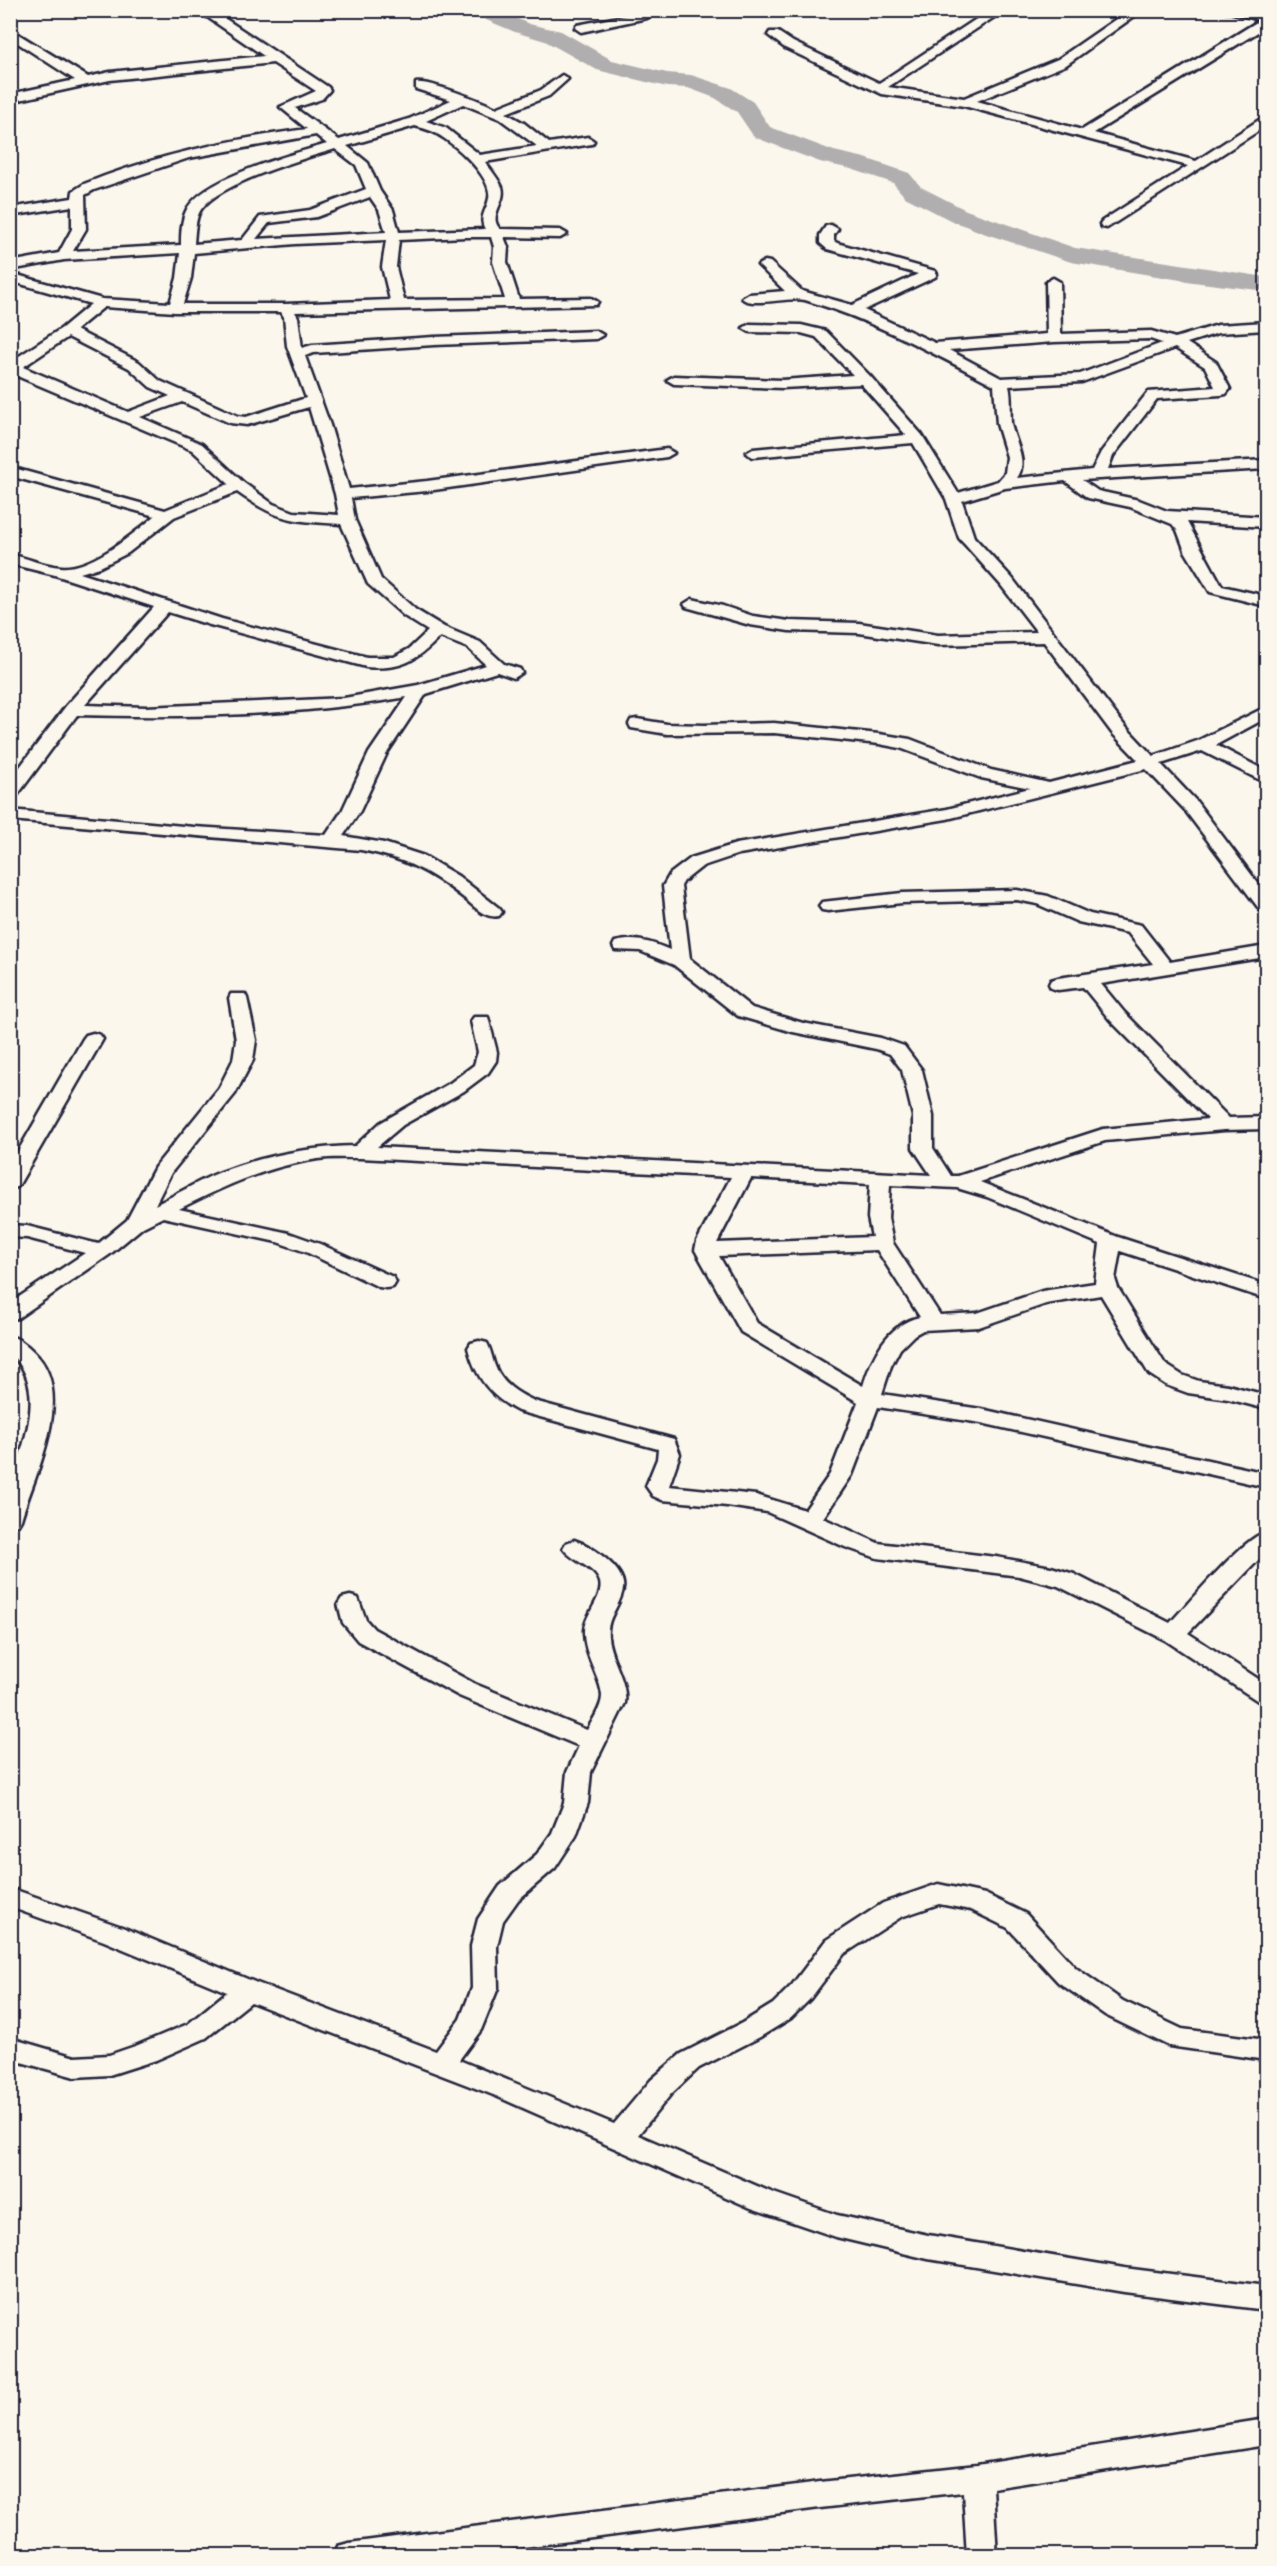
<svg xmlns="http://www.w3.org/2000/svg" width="1277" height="2566" font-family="Itim,sans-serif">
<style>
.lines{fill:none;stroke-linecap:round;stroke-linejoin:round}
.river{fill:#b1aeb0;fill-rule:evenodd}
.minor-casing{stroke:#22223b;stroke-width:5}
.minor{fill:#fbf7ec;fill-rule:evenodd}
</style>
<rect width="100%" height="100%" fill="#fbf7ec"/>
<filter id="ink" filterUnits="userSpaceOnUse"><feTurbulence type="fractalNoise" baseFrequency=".0167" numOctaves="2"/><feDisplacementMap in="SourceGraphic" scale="12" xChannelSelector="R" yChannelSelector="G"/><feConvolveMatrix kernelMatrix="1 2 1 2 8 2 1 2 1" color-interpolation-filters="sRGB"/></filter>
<g filter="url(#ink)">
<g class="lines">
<!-- river -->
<path class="river" d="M469 10H498L529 24 561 31 612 60 667 73 691 75 731 88 753 102 770 127 834 151 865 158 909 173 921 187 966 210 1075 248 1266 277V291L1193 282 1071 262 986 234 950 220 905 197 893 183 851 169 820 162 754 137 737 112 715 98 688 88 667 87 597 70 545 41 515 32 472 14Z"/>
<defs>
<path id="minor" d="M197 10H212L328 87 330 90 322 99 295 108 339 140 409 119 451 100 416 89V83C430 81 481 101 496 108L541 90 562 75 568 79 549 96 506 113 524 123 549 143 588 137 594 141 592 144 485 162C490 169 498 178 502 187 507 202 487 216 500 229L560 230 567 234 560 238 504 237 508 247 507 262 519 299 591 298 598 302 596 305 295 312 298 317 302 348 312 345 434 337 596 331 603 335 596 339 434 345 314 353 305 356 330 425 349 489 427 481 667 449 674 453 667 457 427 491 351 498 355 520 381 579 416 610 444 627 480 642 504 664 520 669 522 673 514 678 497 672 426 694 387 753 360 811 343 836 384 843 424 856 458 876 499 908 502 912 499 916C485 919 475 907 464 898 430 871 404 858 361 850L10 820V810L194 827 326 835 342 811 369 753 407 697C299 716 186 718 77 715L16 797 10 798V780L66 706 154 607 55 575 10 564V554C27 558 44 566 61 567 91 570 133 534 155 516L10 476V467L165 510 229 484 192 450 10 373V362L62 328 91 304 10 281V273L102 299 170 303 177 278 180 253 64 260 10 270V262L59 253 72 229V206L10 216V208L72 198 73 191 84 184C156 155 231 139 307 129L280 107 316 91 273 63 110 80 10 102V94L75 80 10 38V29L88 77 110 72 264 56ZM463 104 500 119 537 146 480 155 446 128 426 121ZM415 126C422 128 431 130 437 134 454 143 493 177 489 198 487 210 478 218 485 229L399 232 393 210 380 191 368 163 347 146ZM316 135 327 144C293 154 205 177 187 209 181 220 181 234 181 245L73 251 86 229 85 195 94 190 189 158ZM335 149 356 165 366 189 310 210 260 217 242 240 194 244C195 234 195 222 199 213 213 184 304 159 335 149ZM370 197 379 210 386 232 256 239 269 223 317 217ZM466 237H491L494 247 493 262 505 299 404 300 396 267 399 240ZM386 240 382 267 390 300 286 304H183L191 278 194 253 295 244ZM104 307 175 312H281L284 317 287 346 306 398 246 417 238 416 160 381 139 362 76 330ZM68 337 129 368 150 387 170 396 128 412 23 367ZM182 402 230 423 247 425 309 407 335 494 339 515 294 512 273 504 244 483 202 444 140 417ZM237 492C278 521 292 521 341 524L368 584 404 616 428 631 409 649 394 657H367L222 619 80 573 100 567 128 553 174 517ZM168 612 210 625 366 667C401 670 416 661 440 637L468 648 486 665 418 685 344 698 146 707 85 705Z
M643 10H657L647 18 581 32 575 28 577 25 639 13Z
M990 10H1005L888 87 964 98 1058 59 1129 10H1143L1066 65 977 101 1082 130 1260 20 1222 10H1247L1266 15V27L1094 133 1196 161 1262 118 1266 117V126L1107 228 1102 227 1100 224 1102 221 1188 166 964 106 882 94 785 48 768 35 770 32H778L793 42 879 83Z
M831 225 838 229 834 235V241L837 243 935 271 937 274 935 277 864 310 935 343 1047 334 1046 282 1053 278 1060 282 1061 334 1151 331 1175 338 1218 325 1266 322V330L1218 333 1187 343 1216 362 1230 389 1226 394 1221 395 1157 399 1113 456 1108 469 1266 460V469L1082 480 1098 491 1139 500 1167 511 1266 517V527L1187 522 1222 586 1266 596V606L1210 592 1185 551 1177 530 1172 524 1130 507 1088 498 1065 481 1005 488 962 501 974 537 1012 578 1124 725 1153 756 1197 741 1266 707V718L1216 745 1266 771V783L1202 751 1161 764 1196 801 1266 894V911L1260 910 1184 809 1146 769 947 819 739 854 703 866 684 881 681 886 690 959 752 1008 803 1023 881 1038 904 1046 922 1070 933 1116V1148L951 1176H958L1103 1129 1208 1119 1110 1020 1083 987 1058 990 1051 988 1049 984 1051 980 1058 978 1153 964 1128 933 1078 922 1037 904 1017 900 902 903 828 911 822 910 819 906 822 902 902 893 1017 890 1048 896 1090 914 1141 925 1170 962 1266 946V957L1101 984 1124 1012 1229 1118 1266 1117V1129L1224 1130 1105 1141 980 1182 1118 1237 1266 1285V1299L1120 1251 1115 1279 1118 1288 1165 1364 1182 1375 1199 1381 1228 1385 1266 1395V1409L1228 1399 1188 1393 1166 1385 1149 1374 1101 1295 1046 1304 979 1327 923 1330 914 1335 900 1349 891 1366 882 1394 981 1409 1266 1473V1487L981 1423 878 1407 852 1475 823 1518 878 1543 996 1557 1051 1567 1074 1574 1170 1623C1189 1603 1244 1537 1266 1532V1552L1188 1633 1266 1684V1703L1258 1701 1165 1640 1058 1586 1019 1576 877 1558 845 1547 767 1512 727 1506 662 1500 653 1496 646 1486 657 1459 658 1449 518 1411C491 1397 476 1378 468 1348L471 1343 479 1341 487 1343C491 1350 492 1358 495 1366 502 1384 517 1393 534 1401L674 1439 680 1454 669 1486 756 1495 805 1510 830 1474 858 1402 741 1332 695 1250 697 1241 731 1177 360 1158C346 1158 332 1157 318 1159 268 1166 224 1186 179 1209L289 1233 320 1244 393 1277 396 1282 393 1287 386 1288 379 1287 306 1252 277 1242 163 1217 143 1227 109 1255 18 1318 10 1319V1303L85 1253 27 1238 10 1237V1225L27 1226 98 1244 127 1220 155 1167 219 1088 233 1060 236 1040 229 998 231 994H245L247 998 256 1040 253 1060 235 1094 171 1173 155 1205C176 1195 196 1182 218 1173 262 1156 308 1147 355 1146L380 1123 450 1083 474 1065 478 1052 471 1021 474 1017H488L497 1052 496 1061 488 1073 464 1091 403 1125 377 1147 931 1175 913 1148V1116L902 1070 890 1054 876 1049 793 1032 738 1016 674 965 640 951 615 950 613 946 615 942C636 937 651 942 670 950L663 886 670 874 691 858 736 844 947 809 1030 788 981 778 900 748 879 744 774 733 667 734 631 728 629 724 631 720 637 719 667 724 704 725 774 723 879 734 910 739 991 770 1049 783 1138 760 1112 733 1044 642 938 645 859 633 789 631 750 625 686 607 684 604 692 599 723 606 753 616 789 621 859 623 938 635 1037 632 1000 584 959 538 946 499 913 443 753 457 746 453 753 449 906 435 861 384 782 388 674 384 667 380 674 376 782 380 853 375 816 337 801 333 750 332 743 328 750 324 801 325 826 331 870 376 922 435 958 493 998 481 1005 473 1007 457 997 424 994 385C931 352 873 320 805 300 789 296 751 308 742 298L749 294 785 291 758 265 765 261 770 262 802 291 852 305 918 274 827 249 820 243V235L826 226ZM1150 339 1162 343 1080 374 1001 378 949 350 1054 342ZM1175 348 1205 367 1215 387 1148 392 1101 452 1092 470 1017 478C1029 461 1014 441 1011 423 1010 411 1012 398 1009 386L1082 382ZM751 1178 870 1184 868 1218 872 1237 717 1243ZM890 1185 957 1188 987 1197 1100 1244 1095 1283 1042 1291 977 1313 940 1315 893 1243 888 1218ZM877 1250 920 1317C887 1324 872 1357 863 1386L757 1323 719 1256Z
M93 1033 100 1035 103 1039 20 1183 17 1187 10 1189V1165L83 1039 86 1035Z
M10 1336C20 1339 27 1345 34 1352 77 1393 35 1473 21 1520L18 1525 10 1527C10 1514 9 1499 10 1485 11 1476 16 1467 19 1459 30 1425 42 1380 10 1354Z
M574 1540C590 1545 627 1569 623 1589 620 1607 606 1617 608 1637 610 1659 628 1682 625 1703L591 1772 588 1803 576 1836 555 1868 518 1900 503 1921 497 1946 498 1988 481 2030 459 2060 614 2124 651 2080 681 2054 742 2023 773 2004 792 1985 826 1940 883 1903 938 1884 985 1894 1026 1914 1076 1968 1123 2001 1182 2029 1266 2040V2060L1169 2046 1105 2015 1058 1982 1008 1928 971 1910 939 1904 901 1917 844 1954 810 1999 791 2018 760 2037 699 2068 671 2094 638 2135 771 2192 837 2215 928 2235 1124 2268 1266 2286V2310L1124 2292 928 2259 836 2237 751 2208 496 2096 251 2002 206 2038 156 2060 109 2075 75 2077 10 2059V2038L75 2057 109 2055 138 2045 188 2024 227 1992 104 1941 10 1907V1888L122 1927 257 1983 436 2051 460 2019 472 1988 471 1946 478 1919 500 1886 537 1854 552 1833 564 1803 567 1772 579 1746 459 1696 358 1641 343 1623 338 1604 342 1598 350 1596 358 1598 366 1620 374 1629 475 1684 587 1730C592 1721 602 1707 602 1696 601 1677 583 1655 584 1630 585 1614 604 1597 600 1582 595 1566 571 1561 563 1548L566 1543Z
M1266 2419V2445L993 2488 997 2556H967L963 2492 820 2508 456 2556H334L338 2546 349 2543 820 2482 977 2465Z"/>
</defs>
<!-- minor casing -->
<use href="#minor" class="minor-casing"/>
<!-- minor -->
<use href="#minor" class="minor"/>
</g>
</g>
<!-- margin -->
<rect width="1277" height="2566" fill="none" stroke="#fbf7ec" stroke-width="36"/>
<rect x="18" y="18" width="1241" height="2530" fill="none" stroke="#22223b" stroke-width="2" filter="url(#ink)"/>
</svg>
